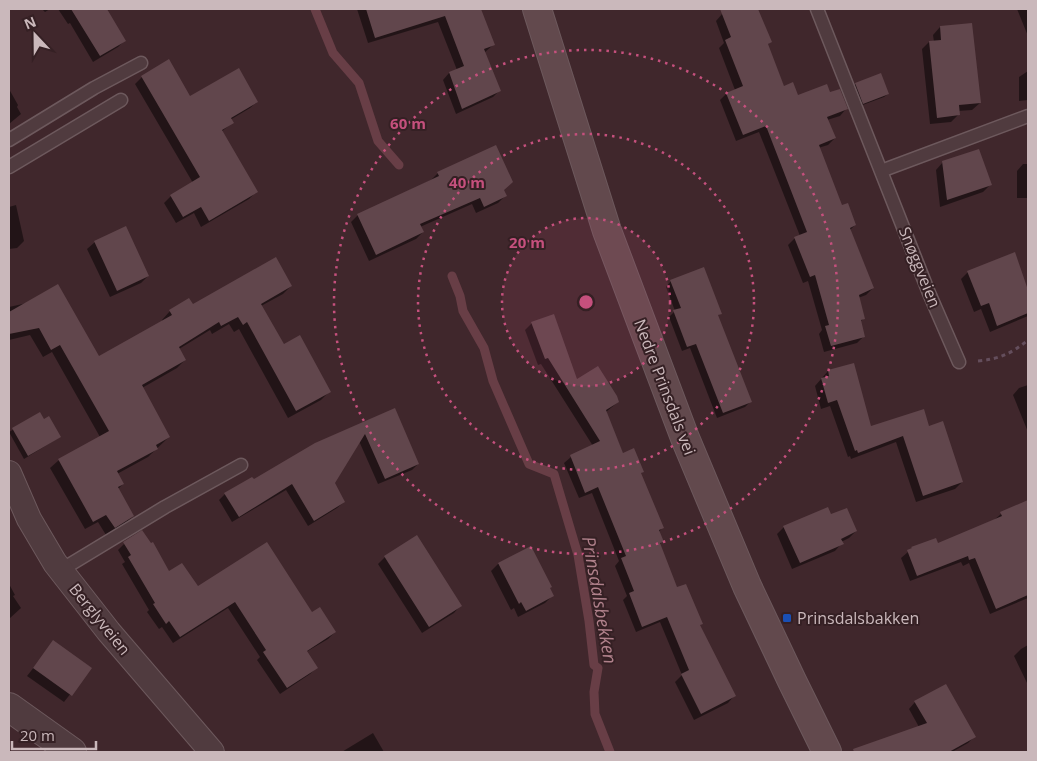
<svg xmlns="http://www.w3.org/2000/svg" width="1037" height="761" font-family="'Open Sans',sans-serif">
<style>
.shadow{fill:#0007}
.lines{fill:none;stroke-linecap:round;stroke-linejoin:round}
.stream{stroke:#683e46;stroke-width:9}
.building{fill:#61464c}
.service-casing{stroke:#6d595d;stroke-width:15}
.minor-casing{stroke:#6d595d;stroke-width:26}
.tertiary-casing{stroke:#6d595d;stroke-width:30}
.secondary-casing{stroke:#6d595d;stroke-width:30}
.path{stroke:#644e5c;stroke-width:3;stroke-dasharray:4 4;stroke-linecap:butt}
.service{stroke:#503b3f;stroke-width:12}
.minor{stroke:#503b3f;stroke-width:24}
.tertiary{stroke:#503b3f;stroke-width:28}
.secondary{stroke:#62494d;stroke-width:28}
.ring{fill:none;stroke:#c5507d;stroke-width:2.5;stroke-dasharray:2.5 5}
.transit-dot{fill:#1a4fb4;stroke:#352024;stroke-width:2}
.labels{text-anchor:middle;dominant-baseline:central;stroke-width:4;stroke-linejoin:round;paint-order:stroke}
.street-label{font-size:16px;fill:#cab8bb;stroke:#352024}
.poi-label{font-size:16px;fill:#cab8bb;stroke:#352024;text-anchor:start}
.water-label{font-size:18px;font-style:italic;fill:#b0818b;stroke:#352024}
.centre{fill:#c5507d;stroke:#352024;stroke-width:2.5}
.ring-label{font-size:15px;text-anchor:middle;font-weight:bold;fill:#c5507d;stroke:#352024;stroke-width:4;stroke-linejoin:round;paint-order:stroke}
</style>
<rect width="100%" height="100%" fill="#40272c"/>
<!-- shadow -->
<path class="shadow" d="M42 9H50L45 12Z
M58 9H110L107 11 124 41 118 47 93 62 70 23 68 24Z
M357 9H479L493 45 484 53 499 91 493 97 456 114 443 80 449 73 457 70 438 22 368 43Z
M736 9H757L770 42 767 45 784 87 797 96 830 94 846 109 840 116 827 120 835 138 828 145 818 148 841 207 855 225 850 230 873 288 866 295 858 298 864 318 860 322 864 336 857 343 824 352 819 334 822 330 808 281 803 283 788 245 795 238 800 236 759 132 736 141 720 100 726 94 735 90 719 48 724 43 716 21 722 14Z
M1017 9H1028V36Z
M940 27 980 103 972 110 958 111V115L951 122 930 124 922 49 929 42H934L933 35Z
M169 61 190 98 257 102 250 108 230 120 232 123 221 132 256 192 249 199 201 227 194 213 176 223 164 203 171 196 193 183 135 84 142 77Z
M1028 71V100L1019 101V77Z
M856 84 888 94 884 97 860 106 852 87Z
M9 89 18 105 17 107 21 114 9 124Z
M1028 138V198H1017V171L1023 164H1028Z
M943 162 990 185 983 192 940 207 936 170Z
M438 173 502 190 505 196 498 203 476 213 472 204 420 227 423 232 416 239 369 261 351 222 358 215 431 180Z
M16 205 24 241 17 248 9 249V207Z
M95 242 148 276 141 283 110 297 87 249Z
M1014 253 1028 294V316L990 332 981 309 974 312 961 279 968 272Z
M671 281 720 313 717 316 751 401 745 407 717 418 690 348 682 351 669 317 675 311 666 287Z
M291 286 283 294 261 306 284 345 329 392 321 400 288 418 239 329 234 332 229 324 212 334 210 330 179 349 185 360 177 368 142 388 169 437 148 457 117 474 123 484 118 489 133 516 125 524 106 535 98 522 85 529 50 468 59 460 100 437 52 352 43 357 30 335 9 340V307L27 303 99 358 163 322 162 320 170 311Z
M532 323 577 381 618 402 606 412 623 454 642 472 640 474 662 528 659 532 663 541 659 545 677 589 699 626 734 696 728 703 694 720 675 682 682 675 660 622 636 632 623 600 627 596 615 566 619 561 592 493 579 498 564 463 571 457 593 446 541 364 538 365 525 330Z
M853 365 870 428H928L962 482 955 489 916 502 896 442 851 459 850 456 848 457 830 406 821 409 815 386 828 371Z
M1028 385V432L1013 395 1019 388Z
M394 410 418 464 412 470 378 484 359 441 333 483 344 502 337 508 308 526 286 490 232 522 219 500 225 494Z
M40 414 43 420 60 437 24 459 9 432Z
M1028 501V541L1017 546 1028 572V598L990 614 969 563 963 566 961 562 910 581 901 558 908 552 935 540 937 545 994 520 1001 514Z
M831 516 856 531 849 538 841 542 842 543 835 551 792 569 777 534 784 527Z
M124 544 169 572 198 588 312 614 335 632 328 639 306 652 316 668 310 674 280 694 257 660 260 657 228 608 173 643 162 627 159 629 147 612 149 610 122 564 125 562 118 550Z
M530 547 552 596 545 603 518 617 514 608 511 610 491 571 498 564Z
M385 557 460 606 454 613 422 633 378 564Z
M9 584 15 595 13 596 21 608 9 619Z
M54 642 91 668 64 702 27 676Z
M1028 645V685L1014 656 1021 649Z
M915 702 974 737 968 743 952 752H880L878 746 919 727 909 709Z
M373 733 384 752H342L345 750Z"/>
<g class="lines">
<!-- stream -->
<path class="stream" d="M315 9 333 53 359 83 378 141 399 165
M452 276 460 296 463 311 484 348 493 381 529 464 554 474 578 555 589 621 594 665 598 668 594 692 595 714 610 752"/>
</g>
<!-- building -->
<path class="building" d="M71 9H107L126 41 100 56Z
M366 9H481L495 45 484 49 501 91 462 109 449 72 464 66 445 16 375 38Z
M720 9H758L772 42 768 44 784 86 793 82 798 95 827 84 830 92 840 89 848 109 827 117 836 138 819 145 842 205 848 203 856 225 850 228 874 288 859 295 865 319 861 320 865 337 831 346 825 326 829 325 815 275 810 277 794 237 807 232 766 126 743 135 726 93 743 86 725 40 731 37Z
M972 23 981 103 959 105 960 115 937 118 929 41 941 40 940 26Z
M169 59 190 96 239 68 258 102 231 118 234 123 222 130 258 192 209 221 201 207 183 217 170 195 200 177 141 76Z
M881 73 889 94 863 104 855 83Z
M496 145 513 182 504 190 507 196 484 207 480 198 420 224 424 232 376 255 357 214 439 176 437 172Z
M979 149 992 185 947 200 942 161Z
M126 226 149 276 117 291 94 241Z
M1015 252 1028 290V313L997 326 989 303 981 306 967 271Z
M276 257 292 286 261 304 284 344 300 335 331 392 296 411 247 322 243 325 238 317 221 326 219 322 179 347 186 360 142 385 170 437 156 445 158 449 117 471 124 484 118 487 134 516 115 528 106 515 93 522 58 459 109 431 60 345 51 350 39 328 9 334V312L58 284 99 356 172 315 169 310 189 298 193 304Z
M704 267 722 314 718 315 752 402 723 413 696 344 687 347 673 310 681 308 670 280Z
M554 314 577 379 598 366 617 396 619 402 606 410 623 453 634 448 644 472 641 473 664 528 659 530 664 542 660 543 677 587 686 584 703 624 700 625 736 696 701 714 681 674 689 670 667 617 642 627 629 593 634 591 621 558 626 556 598 487 585 493 570 455 600 441 548 358 545 359 531 322Z
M854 363 871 426 924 409 929 426 943 421 963 482 923 496 903 436 858 453 857 450 855 451 837 400 828 403 821 378 829 376 828 370Z
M395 408 419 464 385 479 365 434 335 483 345 502 314 521 292 484 239 517 224 493 252 477 254 479 315 443Z
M40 412 44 419 49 416 61 437 28 456 12 428Z
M1028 500V595L996 609 975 558 969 560 968 556 917 576 907 550 912 548 911 547 936 538 938 543 1002 516 1000 512Z
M828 507 831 514 847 508 857 531 841 539 844 544 800 563 783 526Z
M142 530 151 543 153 542 169 571 182 563 198 586 267 542 312 612 320 607 336 632 307 651 318 668 287 688 263 652 266 650 235 602 180 637 169 621 166 624 153 604 155 603 128 557 131 555 123 542Z
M417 535 462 606 429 627 384 556Z
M531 546 552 587 550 588 554 596 526 611 521 602 519 604 498 563Z
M53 640 92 668 72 696 33 668Z
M946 684 976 737 949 752H854L853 749 927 723 914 701Z"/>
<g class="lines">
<defs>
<path id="service" d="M817 9 929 293 959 362
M9 140 94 88 141 63
M9 167 121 100
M881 171 1028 116
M61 570 165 507 241 465"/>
<path id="minor" d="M9 473 29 519 55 563 109 632 212 752"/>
<path id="tertiary" d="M9 707 72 752"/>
<path id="secondary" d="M537 9 607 231 685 438 747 586 792 681 827 752"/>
</defs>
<!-- service casing -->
<use href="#service" class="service-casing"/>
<!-- minor casing -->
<use href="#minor" class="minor-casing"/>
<!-- tertiary casing -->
<use href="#tertiary" class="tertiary-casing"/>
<!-- secondary casing -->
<use href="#secondary" class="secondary-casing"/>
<!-- path -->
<path class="path" d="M978 361C999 359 1011 354 1028 340"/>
<!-- service -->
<use href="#service" class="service"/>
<!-- minor -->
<use href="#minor" class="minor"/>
<!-- tertiary -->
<use href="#tertiary" class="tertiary"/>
<!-- secondary -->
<use href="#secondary" class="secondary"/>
</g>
<!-- distance rings -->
<circle cx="586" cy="302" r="84" fill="#c5507d" fill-opacity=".12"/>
<g class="ring">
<circle cx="586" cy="302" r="84"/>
<circle cx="586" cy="302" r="168"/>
<circle cx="586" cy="302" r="252"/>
</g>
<!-- markers -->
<rect class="transit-dot" x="782" y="613" width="10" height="10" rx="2.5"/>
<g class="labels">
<!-- street labels -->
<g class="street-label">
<text transform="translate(920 267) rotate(68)">Snøggveien</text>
<text transform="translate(665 387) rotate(69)">Nedre Prinsdals vei</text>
<text transform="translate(100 619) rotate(51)">Berglyveien</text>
</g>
<!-- poi labels -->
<g class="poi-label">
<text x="797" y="618">Prinsdalsbakken</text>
</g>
<!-- water labels -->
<g class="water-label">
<text transform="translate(600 600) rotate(80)">Prinsdalsbekken</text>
</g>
</g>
<circle cx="586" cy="302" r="8" class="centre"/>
<g class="ring-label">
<text x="408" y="129">60 m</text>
<text x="467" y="188">40 m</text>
<text x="527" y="248">20 m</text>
</g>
<!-- border -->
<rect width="1037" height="761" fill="none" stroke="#cab8bb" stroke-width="20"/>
<!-- north arrow -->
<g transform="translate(35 35) rotate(338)" stroke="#352024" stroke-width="4" paint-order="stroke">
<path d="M0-4L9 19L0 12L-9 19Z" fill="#cab8bb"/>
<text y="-8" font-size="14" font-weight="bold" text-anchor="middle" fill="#cab8bb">N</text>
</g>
<!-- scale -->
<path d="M12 741v8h84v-8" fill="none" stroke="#cab8bb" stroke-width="2.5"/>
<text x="20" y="741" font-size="15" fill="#cab8bb" stroke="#352024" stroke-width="4" paint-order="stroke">20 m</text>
</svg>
